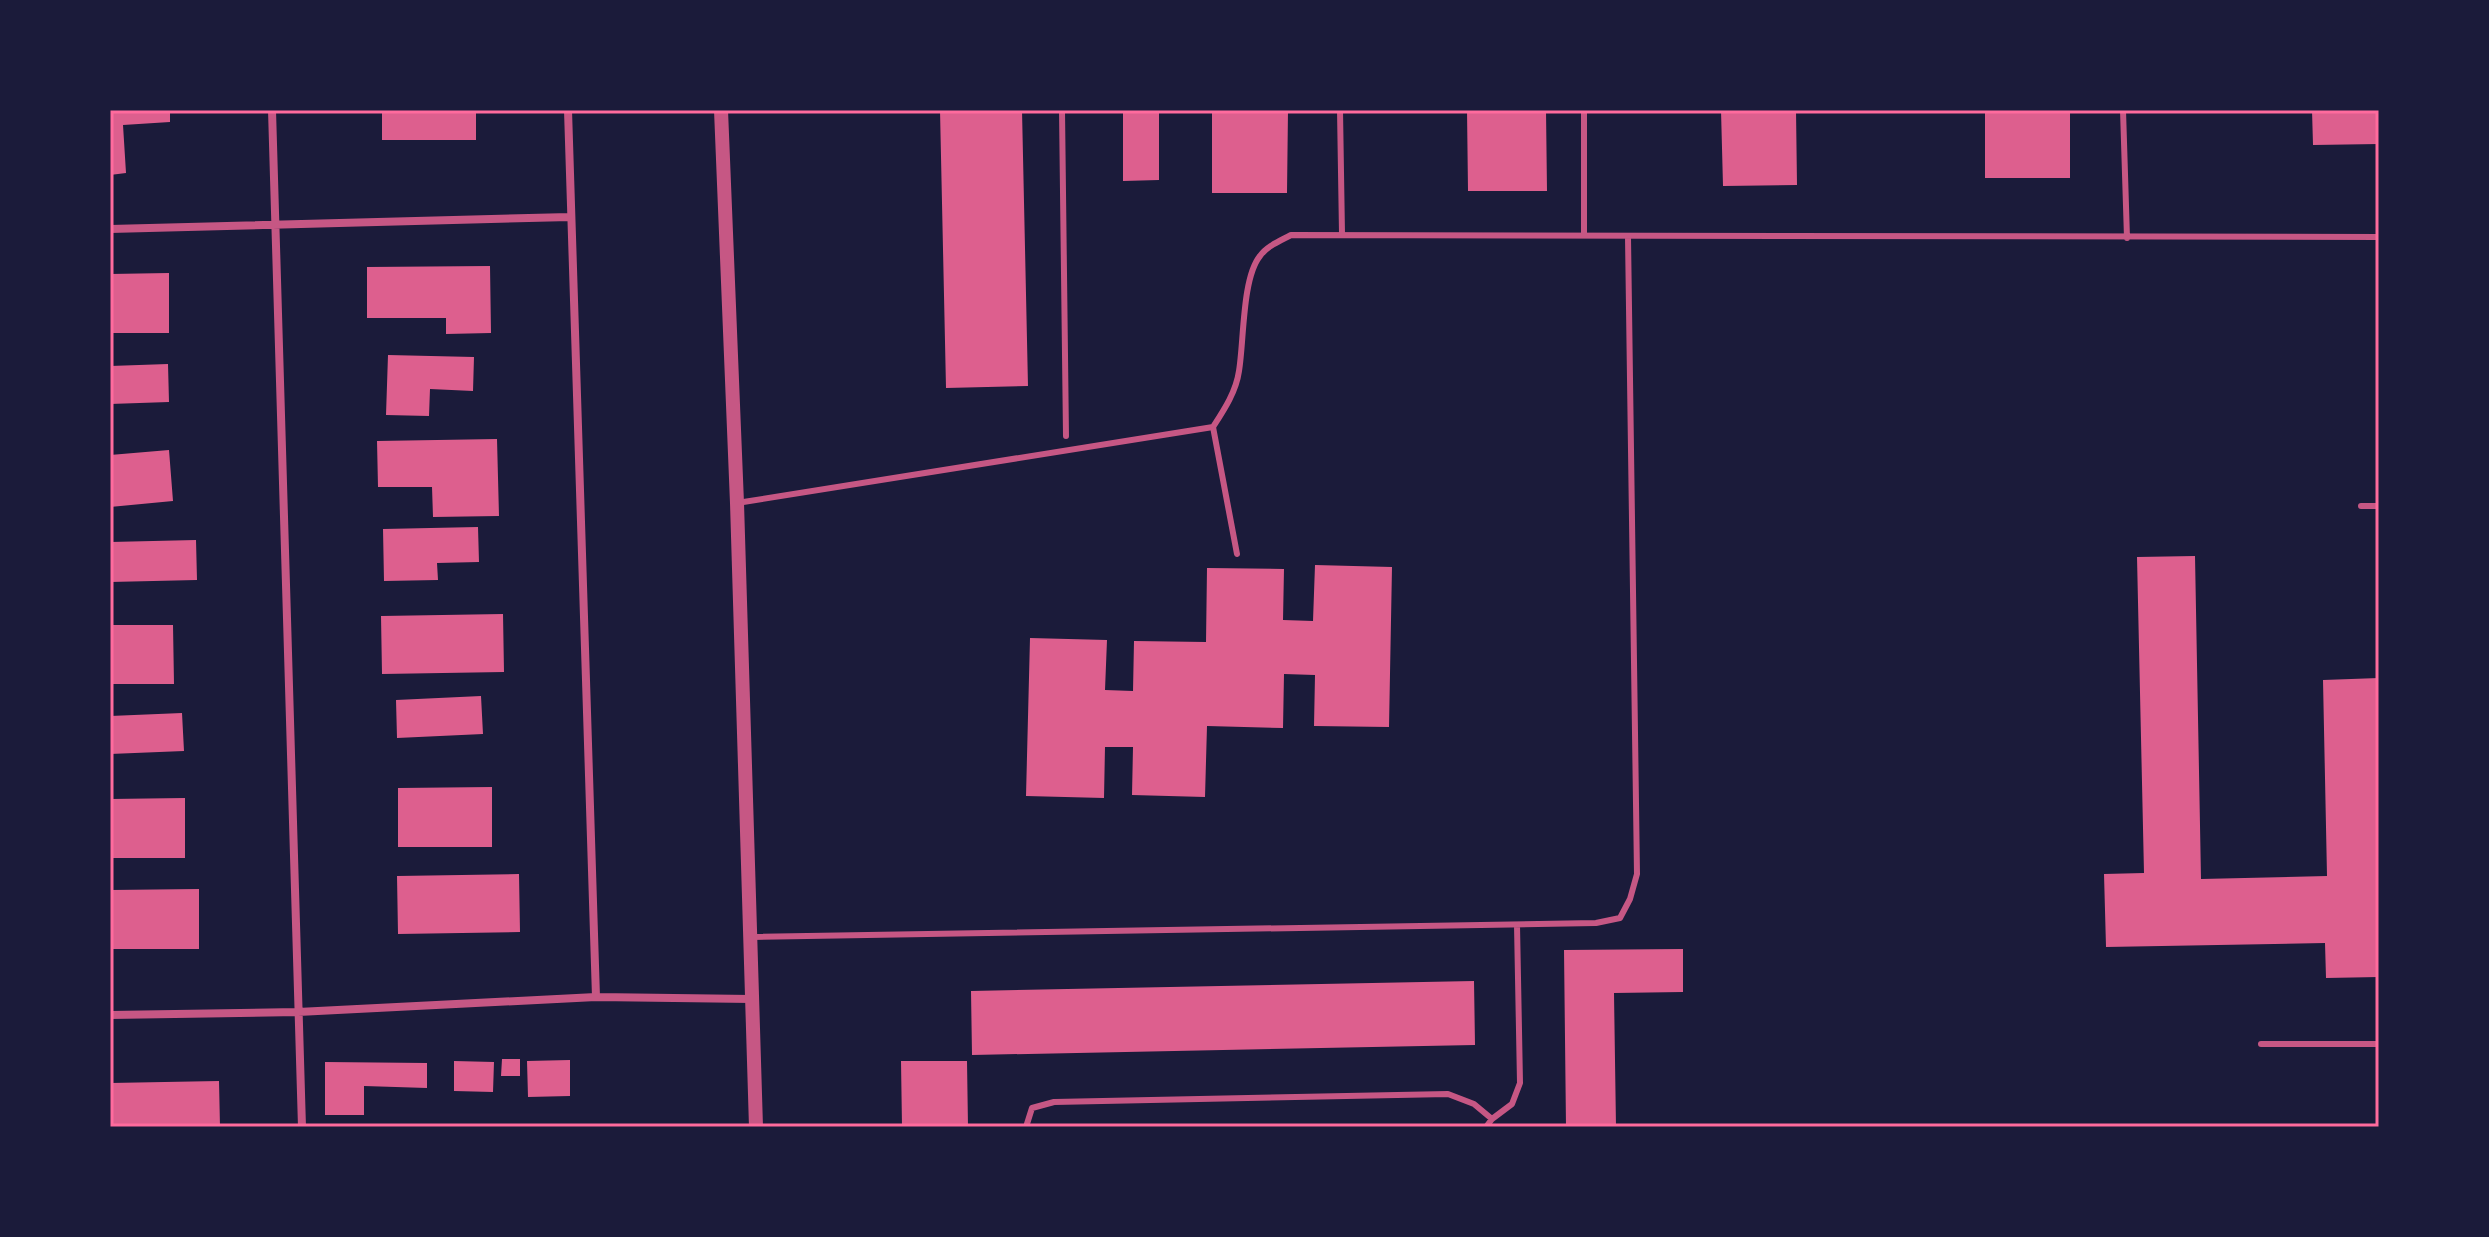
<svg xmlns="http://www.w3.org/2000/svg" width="2489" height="1237" font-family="'DejaVu Sans',sans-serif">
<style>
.building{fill:#dd5f8e}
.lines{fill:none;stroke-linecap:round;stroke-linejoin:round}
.service{stroke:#c65784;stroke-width:6}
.minor{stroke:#c65784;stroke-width:8}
.tertiary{stroke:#c65784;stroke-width:14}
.neatline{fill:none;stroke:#ff6b9d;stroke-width:3}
</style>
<rect width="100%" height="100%" fill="#1b1b3a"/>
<!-- building -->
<path class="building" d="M110 110H170V122L123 125 126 173 110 175Z
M382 110H476V140H382Z
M940 110H1022L1028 386 946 388Z
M1123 110H1159V180L1123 181Z
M1212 110H1288L1287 193H1212Z
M1467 110H1546L1547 191H1468Z
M1721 110H1796L1797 185 1723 186Z
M1985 110H2070V178H1985Z
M2312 110H2379V144L2313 145Z
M490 266 491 333 446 334V318H367V267Z
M169 273V333H110V274Z
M388 355 474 357 473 391 430 389 429 416 386 415Z
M168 364 169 402 110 404V366Z
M497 439 499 516 433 517 432 487H378L377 441Z
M169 450 173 501 110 507V455Z
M478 527 479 562 437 563 438 580 384 581 383 529Z
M196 540 197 580 110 582V542Z
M2195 556 2201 879 2327 876 2323 680 2379 678V977L2326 978 2325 943 2106 947 2104 874 2144 873 2137 557Z
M1315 565 1392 567 1389 727 1314 726 1315 675 1284 674 1283 728 1207 726 1205 797 1132 795 1133 747H1105L1104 798 1026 796 1030 638 1107 640 1105 690 1133 691 1134 641 1206 642 1207 568 1284 569 1283 620 1313 621Z
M503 614 504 672 382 674 381 616Z
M110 625H173L174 684H110Z
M481 696 483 734 397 738 396 700Z
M182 713 184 751 110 754V716Z
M492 787V847H398V788Z
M185 798V858H110V799Z
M519 874 520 932 398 934 397 876Z
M199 889V949H110V890Z
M1683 949V992L1614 993 1616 1127H1566L1564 950Z
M1474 981 1475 1045 972 1055 971 991Z
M502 1059H520V1076H501Z
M570 1060V1096L528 1097 527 1061Z
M454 1061 494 1062 493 1092 454 1091Z
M901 1061H967L968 1127H902Z
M325 1062 427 1063V1088L364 1086V1115H325Z
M219 1081 220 1127H110V1083Z"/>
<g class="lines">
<!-- service -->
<path class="service" d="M1062 110 1066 436
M1340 110 1342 234
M1584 110V235
M2123 110 2127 238
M1213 427 1237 554
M737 503 1213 427C1224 410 1236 392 1239 371 1244 342 1242 278 1260 256 1267 246 1280 241 1291 235L2379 237
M2361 506H2379
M752 937 1596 923 1620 918 1630 899 1637 874 1628 237
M2261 1044H2379
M1026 1127 1032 1108 1054 1102 1448 1094 1474 1104 1492 1119
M1486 1127 1492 1119 1512 1104 1520 1083 1517 925"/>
<!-- minor -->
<path class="minor" d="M272 110 302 1127
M568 110 596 997
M110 229 570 217
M110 1015 298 1012 596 997 752 999"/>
<!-- tertiary -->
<path class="tertiary" d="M721 110 737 503 756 1127"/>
</g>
<!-- border -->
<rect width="2489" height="1237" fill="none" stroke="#1b1b3a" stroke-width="224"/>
<rect x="112" y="112" width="2265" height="1013" class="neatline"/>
</svg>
